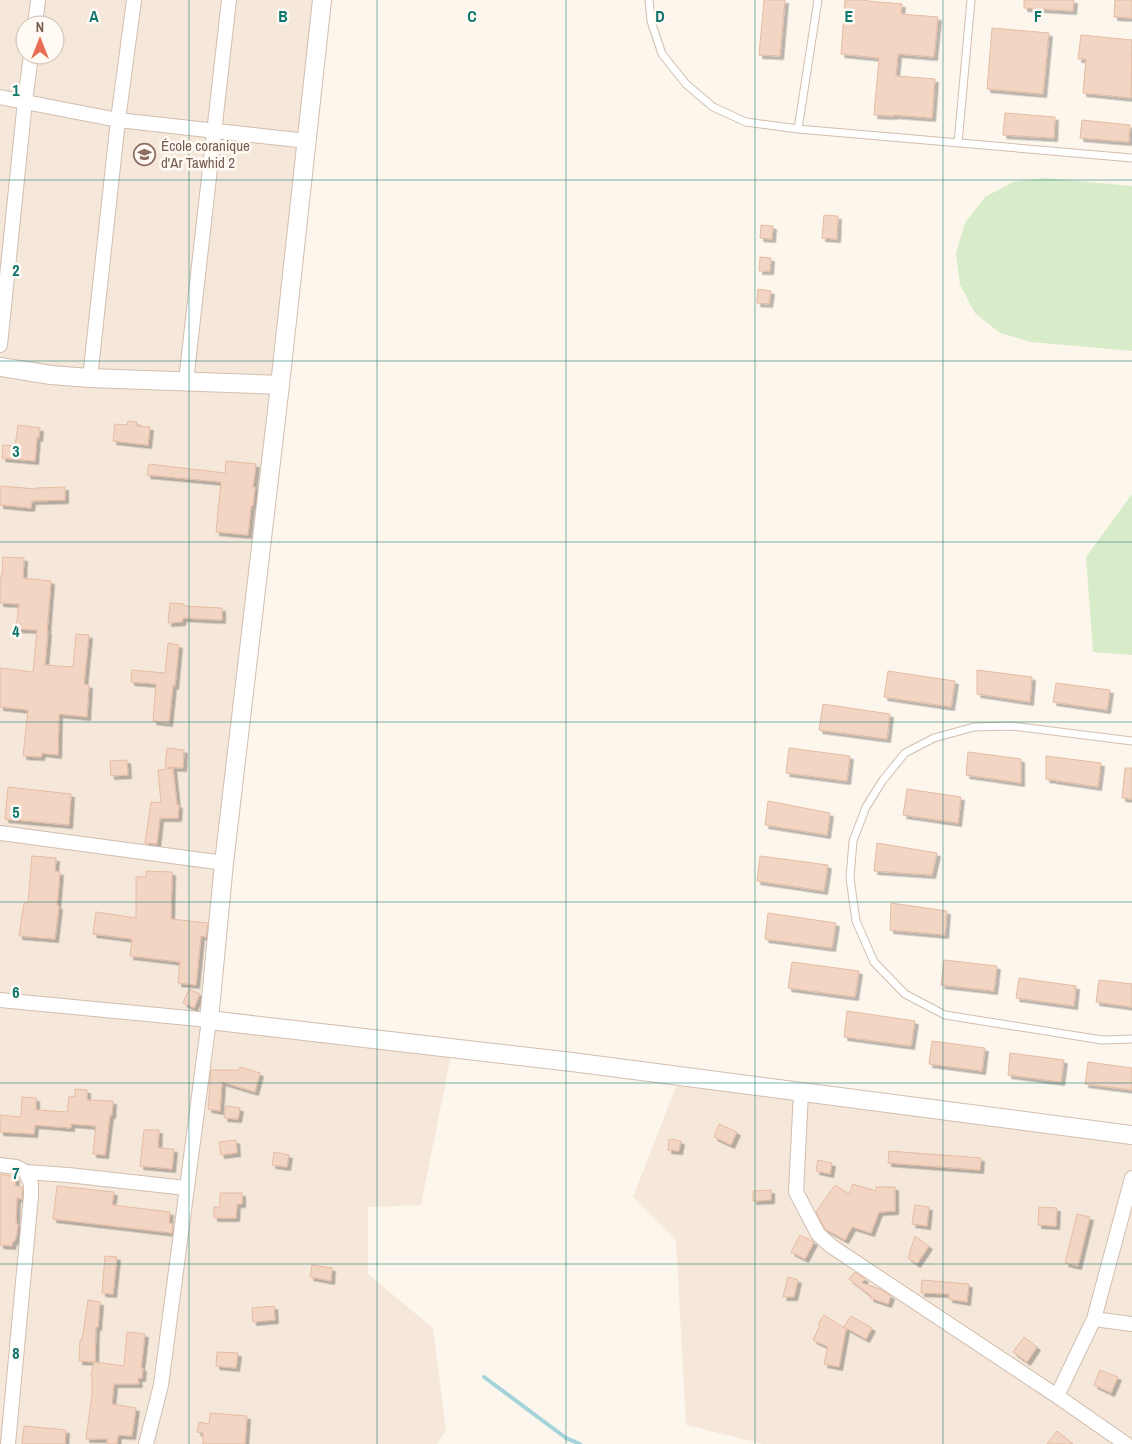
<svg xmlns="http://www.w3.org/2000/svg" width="1132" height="1444" viewBox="0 0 1132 1444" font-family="'Archivo Narrow',sans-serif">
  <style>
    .residential { fill: #f5e8da; fill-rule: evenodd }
    .green { fill: #d8ecc9 }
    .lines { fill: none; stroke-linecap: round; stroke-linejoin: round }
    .stream { stroke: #a5d3da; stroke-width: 4 }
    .building { fill: #f3d5c3; stroke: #e6bba3; filter: url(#shadow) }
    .service-casing { stroke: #d1beb0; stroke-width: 9 }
    .minor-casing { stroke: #d1beb0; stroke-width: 16 }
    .tertiary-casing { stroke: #d1beb0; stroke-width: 20 }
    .service { stroke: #fff; stroke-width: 7 }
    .minor { stroke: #fff; stroke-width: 14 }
    .tertiary { stroke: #fff; stroke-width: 18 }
    .grid { fill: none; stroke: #0f766e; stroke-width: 1; stroke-opacity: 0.55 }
    .labels { text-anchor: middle; stroke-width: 5; stroke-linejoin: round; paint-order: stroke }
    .education-label { font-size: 15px; fill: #785e54; stroke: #fffaf3; text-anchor: start }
    .grid-label { font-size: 16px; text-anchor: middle; font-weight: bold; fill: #0f766e; stroke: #fffaf3; stroke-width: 5; stroke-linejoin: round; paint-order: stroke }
  </style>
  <defs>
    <filter id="shadow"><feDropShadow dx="3.5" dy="3.5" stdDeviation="0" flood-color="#0004"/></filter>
  </defs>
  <rect width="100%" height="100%" fill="#fdf6ec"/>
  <path class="residential" d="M0,0H322L209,1020L451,1056L421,1205L368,1207V1274L433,1328L446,1430L437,1444H0ZM25,25H55V55H25Z
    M680,1076L1132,1134V1444H763L686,1425L676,1240L633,1197Z"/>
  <path class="green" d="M1045,178L1132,186V351L1031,342L1000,333L975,313L960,285L956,253L965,223L985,197L1013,182Z
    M1132,494V655L1093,652L1086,557Z"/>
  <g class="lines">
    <path class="stream" d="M484,1377L566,1438L580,1444"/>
  </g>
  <path class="building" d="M764,0H785L780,56L759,55Z
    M845,0H868V1L902,4L901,14L938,17L934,57L898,54L896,76L935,79L932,118L894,115V116L874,115L879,58L841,54Z
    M1024,0H1074L1073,11L1024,8Z
    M1115,0H1132V18L1114,17Z
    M992,28L1049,33L1043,94L987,89Z
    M1081,35L1132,40L1131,98L1083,93L1086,59H1078Z
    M1005,113L1055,117L1054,138L1003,135Z
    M1082,120L1130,125L1129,142L1080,138Z
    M824,215L838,216L837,239L822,238Z
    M761,225L773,226L772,239L760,238Z
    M760,257L771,258L770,271H759Z
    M758,289L771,291L769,304L757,303Z
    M128,421L137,422V426L150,427L148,445L113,441L115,424L127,425Z
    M18,425L40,428L39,438L37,437L35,461L2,458L3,445L15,446Z
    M226,461L256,464L253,487H255L253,506H251L248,535L216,532L221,482L147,475L149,464L225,473Z
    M0,486L36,489V488L65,487V500L32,501L31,508L0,505Z
    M3,557L24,558L23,578L51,581L47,631H48L45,665L73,667L76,634L89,635L84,684L89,685L87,717L59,714L58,755L42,753L41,757L23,756L28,710L0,707V668L33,672L37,630L16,629L19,604L0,603V576H2Z
    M170,603L184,604V606L222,608V620L183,618L182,622L168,623Z
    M168,643L179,645L175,686L173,685L169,723L153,721L156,684L131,682L132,670L165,673Z
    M977,670L1032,677L1030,702L977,694Z
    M888,671L955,681L951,707L884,697Z
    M1056,683L1110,690L1107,710L1053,702Z
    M823,704L890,714L887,739L819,730Z
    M167,748L184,750L183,768L165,767Z
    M789,748L850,756L847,781L786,773Z
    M968,752L1021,759V783L966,775Z
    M1046,756L1101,763L1098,787L1046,779Z
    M127,760L128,775L111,776L110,761Z
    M173,768L177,805H179L178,818H160L157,844L145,843L151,802L161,803L158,770Z
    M1125,768H1132V799L1122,798Z
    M8,787L71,794L69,825L5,819Z
    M907,789L961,797L958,823L903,815Z
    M768,801L830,813L827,835L765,825Z
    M877,843L937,853L932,875L874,871Z
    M32,856L56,858L55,871L60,872L57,906H59L55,939L19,936L24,903H28Z
    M760,856L828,865L824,891L757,881Z
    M146,871L172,872L171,919L208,923L206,937L201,936L196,985L178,983L180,962L130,956L132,939L93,934L96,912L136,918V877H146Z
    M891,903L947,911L945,935L890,930Z
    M768,913L836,923L832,948L765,939Z
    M944,960L997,966L994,991L941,985Z
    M792,962L859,971L855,997L788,988Z
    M1019,978L1076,986L1074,1006L1016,998Z
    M1099,980L1132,984V1007L1096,1002Z
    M189,989L200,994L194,1008L183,1003Z
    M847,1011L915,1021L911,1046L844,1037Z
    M932,1041L985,1048L982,1071L929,1064Z
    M1010,1053L1064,1060L1061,1082L1008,1075Z
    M1088,1062L1132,1068V1090L1085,1084Z
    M240,1067L260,1073L255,1092L222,1082L220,1111L208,1109L211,1070H240Z
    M75,1089L87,1090V1100L113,1101L112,1115H110L105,1155L93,1154L96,1126L71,1124V1128L35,1125L34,1134L0,1132V1115L21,1117L22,1097L36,1098V1110L67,1112L69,1096L75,1097Z
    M226,1106L240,1108L238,1119L224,1118Z
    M719,1124L737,1132L731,1145L714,1137Z
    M144,1130H159L158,1148L174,1149L172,1169L140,1166Z
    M669,1139L681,1141L679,1151L668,1150Z
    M236,1140L237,1153L221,1155L219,1142Z
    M889,1151L981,1158L980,1170L888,1163Z
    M274,1152L289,1155L287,1167L272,1165Z
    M818,1160L832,1163L830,1174L816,1171Z
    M0,1174L16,1177L15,1186L22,1187V1199L17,1198L16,1223L18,1224L17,1233L15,1241H13L12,1246L0,1245Z
    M853,1184L876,1191V1187H895V1211L879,1212L871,1233L852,1227L845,1240L825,1229L816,1212L835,1185L849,1194Z
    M57,1186L114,1192L112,1205L170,1212L169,1223L173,1224L172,1233L53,1219Z
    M771,1190V1200L753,1201V1191Z
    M220,1193H242V1204H237L236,1218H214V1207H220Z
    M915,1205L929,1207L927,1226L912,1224Z
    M1039,1207L1057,1208L1056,1226L1038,1225Z
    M1077,1214L1090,1217L1078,1266L1065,1263Z
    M800,1235L814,1242L805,1259L791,1252Z
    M915,1236L929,1246L917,1264L908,1258Z
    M105,1256L117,1257L113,1294L102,1293Z
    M312,1265L332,1268L331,1281L310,1277Z
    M855,1272L865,1279L862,1283L880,1289L891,1296L888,1304L870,1298L871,1296L849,1279Z
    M788,1277L798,1280L794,1297H783Z
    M922,1280L969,1284L967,1302L949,1299V1294L921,1293Z
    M88,1300L100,1302L98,1327H96L95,1362L79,1361L80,1340H82Z
    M274,1306L275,1320L253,1322L252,1308Z
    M824,1315L846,1329L839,1367L824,1364L828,1347L813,1340L820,1325L818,1324Z
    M851,1316L872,1328L866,1339L844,1327Z
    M127,1332L145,1334L141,1368H143L142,1378H138L139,1384H114L112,1404L136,1408L132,1436L118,1435L117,1444H107V1439H86L92,1394V1377L91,1376L94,1362L124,1366Z
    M1024,1337L1037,1347L1027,1362L1013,1352Z
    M217,1352L238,1353L236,1368L216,1366Z
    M1100,1370L1118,1377L1111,1393L1094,1385Z
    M210,1413L247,1416L245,1444H203V1433L197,1432L199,1422L209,1424Z
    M24,1426L66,1430L65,1444H22Z
    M1057,1431L1073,1444H1047Z"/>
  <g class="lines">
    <defs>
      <path id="service" d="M649,0L651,21L662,54L686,84L713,107L746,122L798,129L1132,158
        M798,129L818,0
        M958,143L971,0
        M1132,741L1012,726L974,727L934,738L905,753L883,780L866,807L853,841L850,878L856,921L874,962L905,994L945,1015L1102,1040L1132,1039"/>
      <path id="minor" d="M35,25L38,0
        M0,97L118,120L307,141
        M0,345L25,101L31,55
        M90,378L118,120L134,0
        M186,381L229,0
        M0,833L224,863
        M0,1000L209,1020L161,1385L146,1444
        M801,1092L796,1192L818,1234L831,1246L1057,1396L1126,1444
        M0,1165L16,1167L26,1172L68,1175L186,1188
        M1094,1319L1132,1324
        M1057,1396L1094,1319L1132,1178
        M8,1444L31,1196V1184L26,1172"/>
      <path id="tertiary" d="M322,0L280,385L224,863L209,1020L572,1062L1132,1135
        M0,367L51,375L90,378L280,385"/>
    </defs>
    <use href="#service" class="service-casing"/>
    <use href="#minor" class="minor-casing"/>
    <use href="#tertiary" class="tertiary-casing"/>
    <use href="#service" class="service"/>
    <use href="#minor" class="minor"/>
    <use href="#tertiary" class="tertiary"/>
  </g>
  <path class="grid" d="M189,0V1444M377,0V1444M566,0V1444M755,0V1444M943,0V1444M0,180H1132M0,361H1132M0,542H1132M0,722H1132M0,902H1132M0,1083H1132M0,1264H1132"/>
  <defs>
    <symbol id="school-ring" viewBox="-11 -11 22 22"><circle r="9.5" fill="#fffaf3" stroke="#8d6e63" stroke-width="1.5"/><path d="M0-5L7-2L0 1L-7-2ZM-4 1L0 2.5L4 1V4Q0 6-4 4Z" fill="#8d6e63"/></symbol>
  </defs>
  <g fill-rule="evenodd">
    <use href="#school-ring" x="132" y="142" width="25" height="25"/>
  </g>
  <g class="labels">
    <g class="education-label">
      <text x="161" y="151">École coranique<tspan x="161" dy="17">d'Ar Tawhid 2</tspan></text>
    </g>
  </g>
  <g class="grid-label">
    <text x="94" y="22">A</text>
    <text x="283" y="22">B</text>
    <text x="472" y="22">C</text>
    <text x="660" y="22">D</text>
    <text x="849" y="22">E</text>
    <text x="1038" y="22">F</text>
    <text x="16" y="96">1</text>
    <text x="16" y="276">2</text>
    <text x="16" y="457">3</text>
    <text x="16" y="637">4</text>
    <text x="16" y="818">5</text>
    <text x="16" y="998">6</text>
    <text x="16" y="1179">7</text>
    <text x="16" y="1359">8</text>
  </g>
  <g transform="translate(40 40)"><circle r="24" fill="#fffaf3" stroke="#cabbb1"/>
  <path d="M0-4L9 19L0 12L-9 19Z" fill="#e76f51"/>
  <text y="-8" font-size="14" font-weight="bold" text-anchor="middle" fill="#7a5c4d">N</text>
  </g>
</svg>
